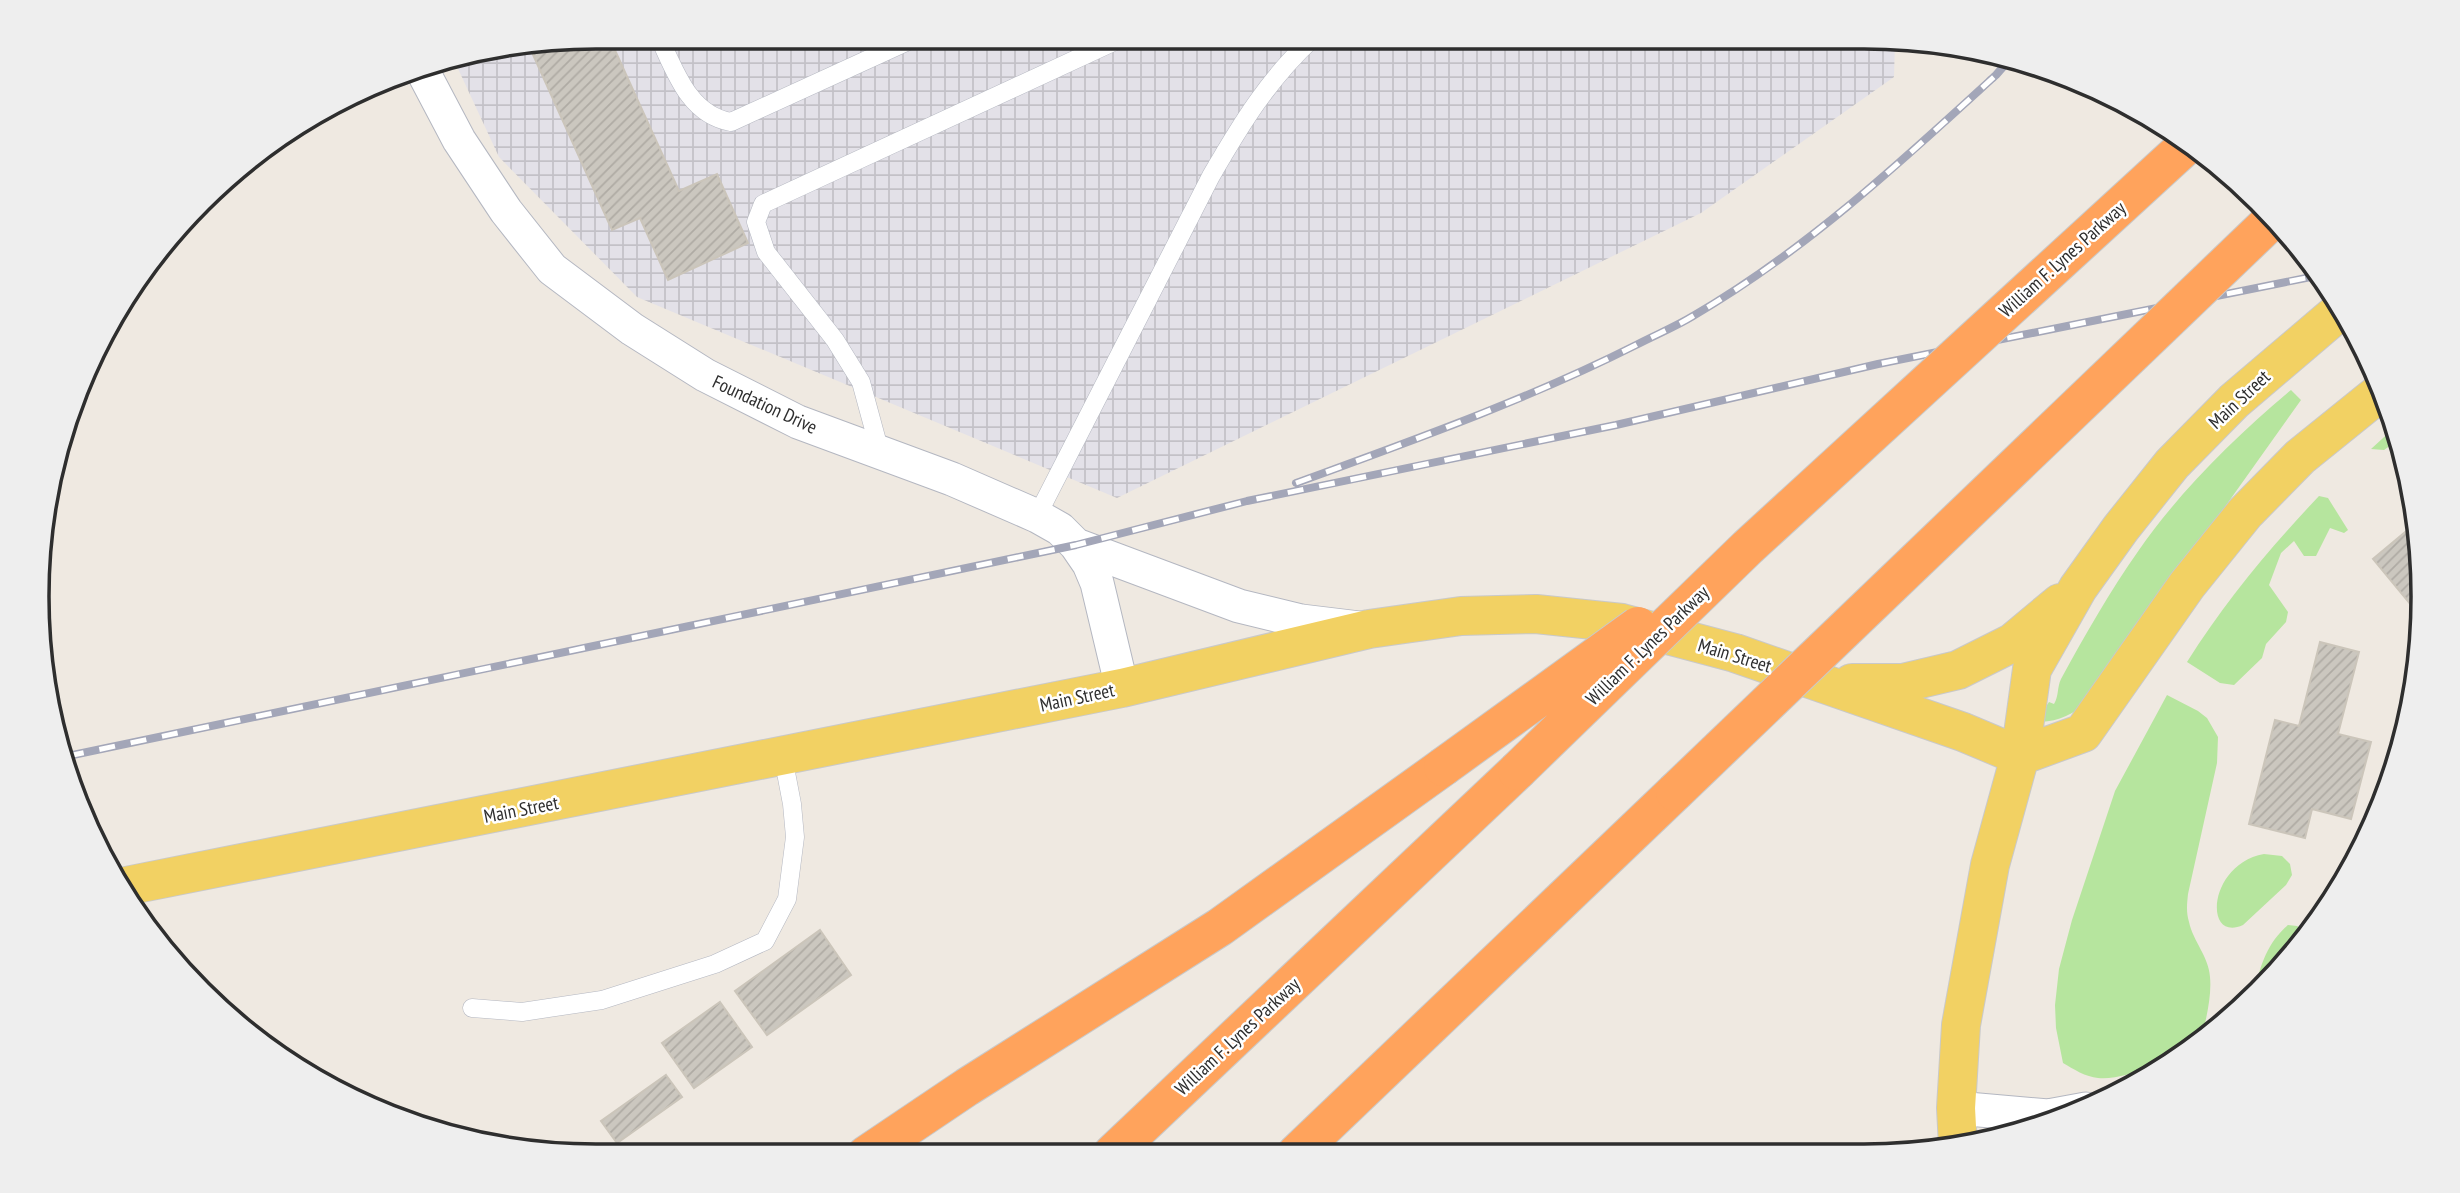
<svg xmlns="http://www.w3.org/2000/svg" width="2460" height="1193" viewBox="0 0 2460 1193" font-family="'PT Sans Narrow',sans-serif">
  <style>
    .industrial { fill: url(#industrial-grid) }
    .grass { fill: #b6e59e }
    .building { fill: url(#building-hatch); stroke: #cbc5ba; stroke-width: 2 }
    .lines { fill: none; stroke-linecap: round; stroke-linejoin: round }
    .lane-casing { stroke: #b4b7c1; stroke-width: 19 }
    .street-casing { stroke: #b4b7c1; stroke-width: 35 }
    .primary-casing { stroke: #c9c9c9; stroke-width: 40 }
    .highway-casing { stroke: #c9c9c9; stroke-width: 40 }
    .lane { stroke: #fff; stroke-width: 18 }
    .street { stroke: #fff; stroke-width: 33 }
    .primary { stroke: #f2d163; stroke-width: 38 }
    .highway { stroke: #ffa35c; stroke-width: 38 }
    .rail-casing { stroke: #a3a6b8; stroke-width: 8 }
    .rail { stroke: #fff; stroke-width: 5; stroke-dasharray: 16; stroke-linecap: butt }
    .highway-bridge-casing { stroke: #c9c9c9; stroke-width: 40; stroke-linecap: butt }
    .highway-bridge { stroke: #ffa35c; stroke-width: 38 }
    .labels { text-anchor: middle; stroke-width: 5; stroke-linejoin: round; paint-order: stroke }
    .street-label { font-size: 19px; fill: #2e2e2e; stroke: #fff }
    .rim { fill: none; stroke: #2e2e2e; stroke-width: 3.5 }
  </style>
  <defs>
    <pattern id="industrial-grid" width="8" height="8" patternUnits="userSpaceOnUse" patternTransform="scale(1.75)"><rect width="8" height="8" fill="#e3e1e8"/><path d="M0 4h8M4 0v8" fill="none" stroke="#c3c1c7"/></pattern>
    <pattern id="building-hatch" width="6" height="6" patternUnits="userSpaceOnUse" patternTransform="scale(1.75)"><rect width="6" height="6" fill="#cbc7bf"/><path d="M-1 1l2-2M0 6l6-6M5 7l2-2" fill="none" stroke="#afaba4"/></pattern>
  </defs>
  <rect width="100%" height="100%" fill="#efe9e1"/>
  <path class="industrial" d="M597,37H1864L1895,40L1894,77L1701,213L1117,498L637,297L499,157L454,60Z"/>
  <path class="grass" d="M2291,390L2301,400L2222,511L2178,565L2087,703C2073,714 2059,721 2041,722V714L2049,702L2054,704C2059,696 2057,687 2061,679C2085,635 2110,591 2139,550C2180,491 2236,436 2291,390Z
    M2394,428L2398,440L2384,450L2371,449Z
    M2319,496L2328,498L2348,530L2344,533L2330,528L2316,556H2304L2294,541L2281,553L2269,585L2288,612L2286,622L2266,644L2262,658L2234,685L2220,683L2187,662C2226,600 2269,549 2319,496Z
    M2167,695L2198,711L2207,718L2218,737L2217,763L2188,894C2187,904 2186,912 2189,922C2193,941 2209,957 2210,977C2212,998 2205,1022 2201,1042C2176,1057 2127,1081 2098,1078C2086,1077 2073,1069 2063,1063L2056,1028L2055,1005L2059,969L2072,920L2115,791Z
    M2264,854L2282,856L2290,864L2292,875L2286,885L2243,925C2203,943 2208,864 2264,854Z
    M2288,925L2297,926L2310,934L2255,990C2260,965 2268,942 2288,925Z"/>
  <path class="building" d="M596,37H609L679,191L717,174L748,243L668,280L640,218L612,230L530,48Z
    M2416,523L2423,597L2421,617L2373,559Z
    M2320,642L2359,652L2338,734L2371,742L2351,819L2312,809L2305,838L2249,824L2275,720L2299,726Z
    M820,930L851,975L767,1035L735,991Z
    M720,1002L752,1047L694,1088L662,1043Z
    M666,1075L682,1097L617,1143L601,1121Z"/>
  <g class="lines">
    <defs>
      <path id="lane" d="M659,37C675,71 689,115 731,122L917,37
        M880,452L861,382L835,340L766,252L756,222L763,204L1124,37
        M1037,516L1211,176C1241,124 1269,78 1314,37
        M472,1008L522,1012L602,1000L715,964L765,941L787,899L795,837L792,804L783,757"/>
      <path id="street" d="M420,66L459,140L506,211L552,269L632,329L705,375L798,422L952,479L1037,516L1060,529L1076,545L1089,564L1097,583L1122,688
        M1076,545L1239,606L1301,621L1359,628
        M1956,1108L2048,1116L2086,1109"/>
      <path id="primary" d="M1852,683H1903L1958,670L2012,643L2060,603
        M121,887L1122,688L1369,629L1461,616L1536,614L1622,623L1735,653L1963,732L2020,756L2083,733L2187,585L2245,513L2300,457L2383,390
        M1958,1146L1956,1108L1961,1025L1990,865L2020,756L2032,669L2078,588L2121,528L2172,464L2234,401L2342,309"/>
      <path id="highway" d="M1112,1154L1517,771
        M1296,1154L1675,792
        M866,1155L967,1087L1220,927L1443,767"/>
    </defs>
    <use href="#lane" class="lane-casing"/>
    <use href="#street" class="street-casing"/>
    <use href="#primary" class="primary-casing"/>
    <use href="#highway" class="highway-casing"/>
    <use href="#lane" class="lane"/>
    <use href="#street" class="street"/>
    <use href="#primary" class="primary"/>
    <use href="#highway" class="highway"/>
    <defs>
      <path id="rail" d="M1296,483C1411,441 1527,400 1636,345C1655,335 1675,327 1693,316C1805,251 1901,162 1996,75L2010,59
        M68,756L1076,545L1247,501L1616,425L1878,364L2321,275"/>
    </defs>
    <use href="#rail" class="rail-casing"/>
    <use href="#rail" class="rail"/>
    <defs>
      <path id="highway-bridge" d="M1443,767L1638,626
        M1517,771L1748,547L2189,143
        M1675,792L2274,218"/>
    </defs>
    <use href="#highway-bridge" class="highway-bridge-casing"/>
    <use href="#highway-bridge" class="highway-bridge"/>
  </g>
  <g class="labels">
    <g class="street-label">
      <text transform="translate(2062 259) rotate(-42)" y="7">William F. Lynes Parkway</text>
      <text transform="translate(2239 399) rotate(-43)" y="7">Main Street</text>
      <text transform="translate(765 404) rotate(25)" y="7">Foundation Drive</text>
      <text transform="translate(1647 645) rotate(-44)" y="7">William F. Lynes Parkway</text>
      <text transform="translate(1735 655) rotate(17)" y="7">Main Street</text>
      <text transform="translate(1077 697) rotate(-12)" y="7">Main Street</text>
      <text transform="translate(521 809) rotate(-11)" y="7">Main Street</text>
      <text transform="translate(1237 1036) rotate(-43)" y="7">William F. Lynes Parkway</text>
    </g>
  </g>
  <path d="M0 0H2460V1193H0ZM596 49H1864A547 547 0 0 1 2411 596V597A547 547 0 0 1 1864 1144H596A547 547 0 0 1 49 597V596A547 547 0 0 1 596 49Z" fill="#eee" fill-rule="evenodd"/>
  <path class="rim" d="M596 49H1864A547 547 0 0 1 2411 596V597A547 547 0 0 1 1864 1144H596A547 547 0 0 1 49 597V596A547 547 0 0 1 596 49Z"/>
</svg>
